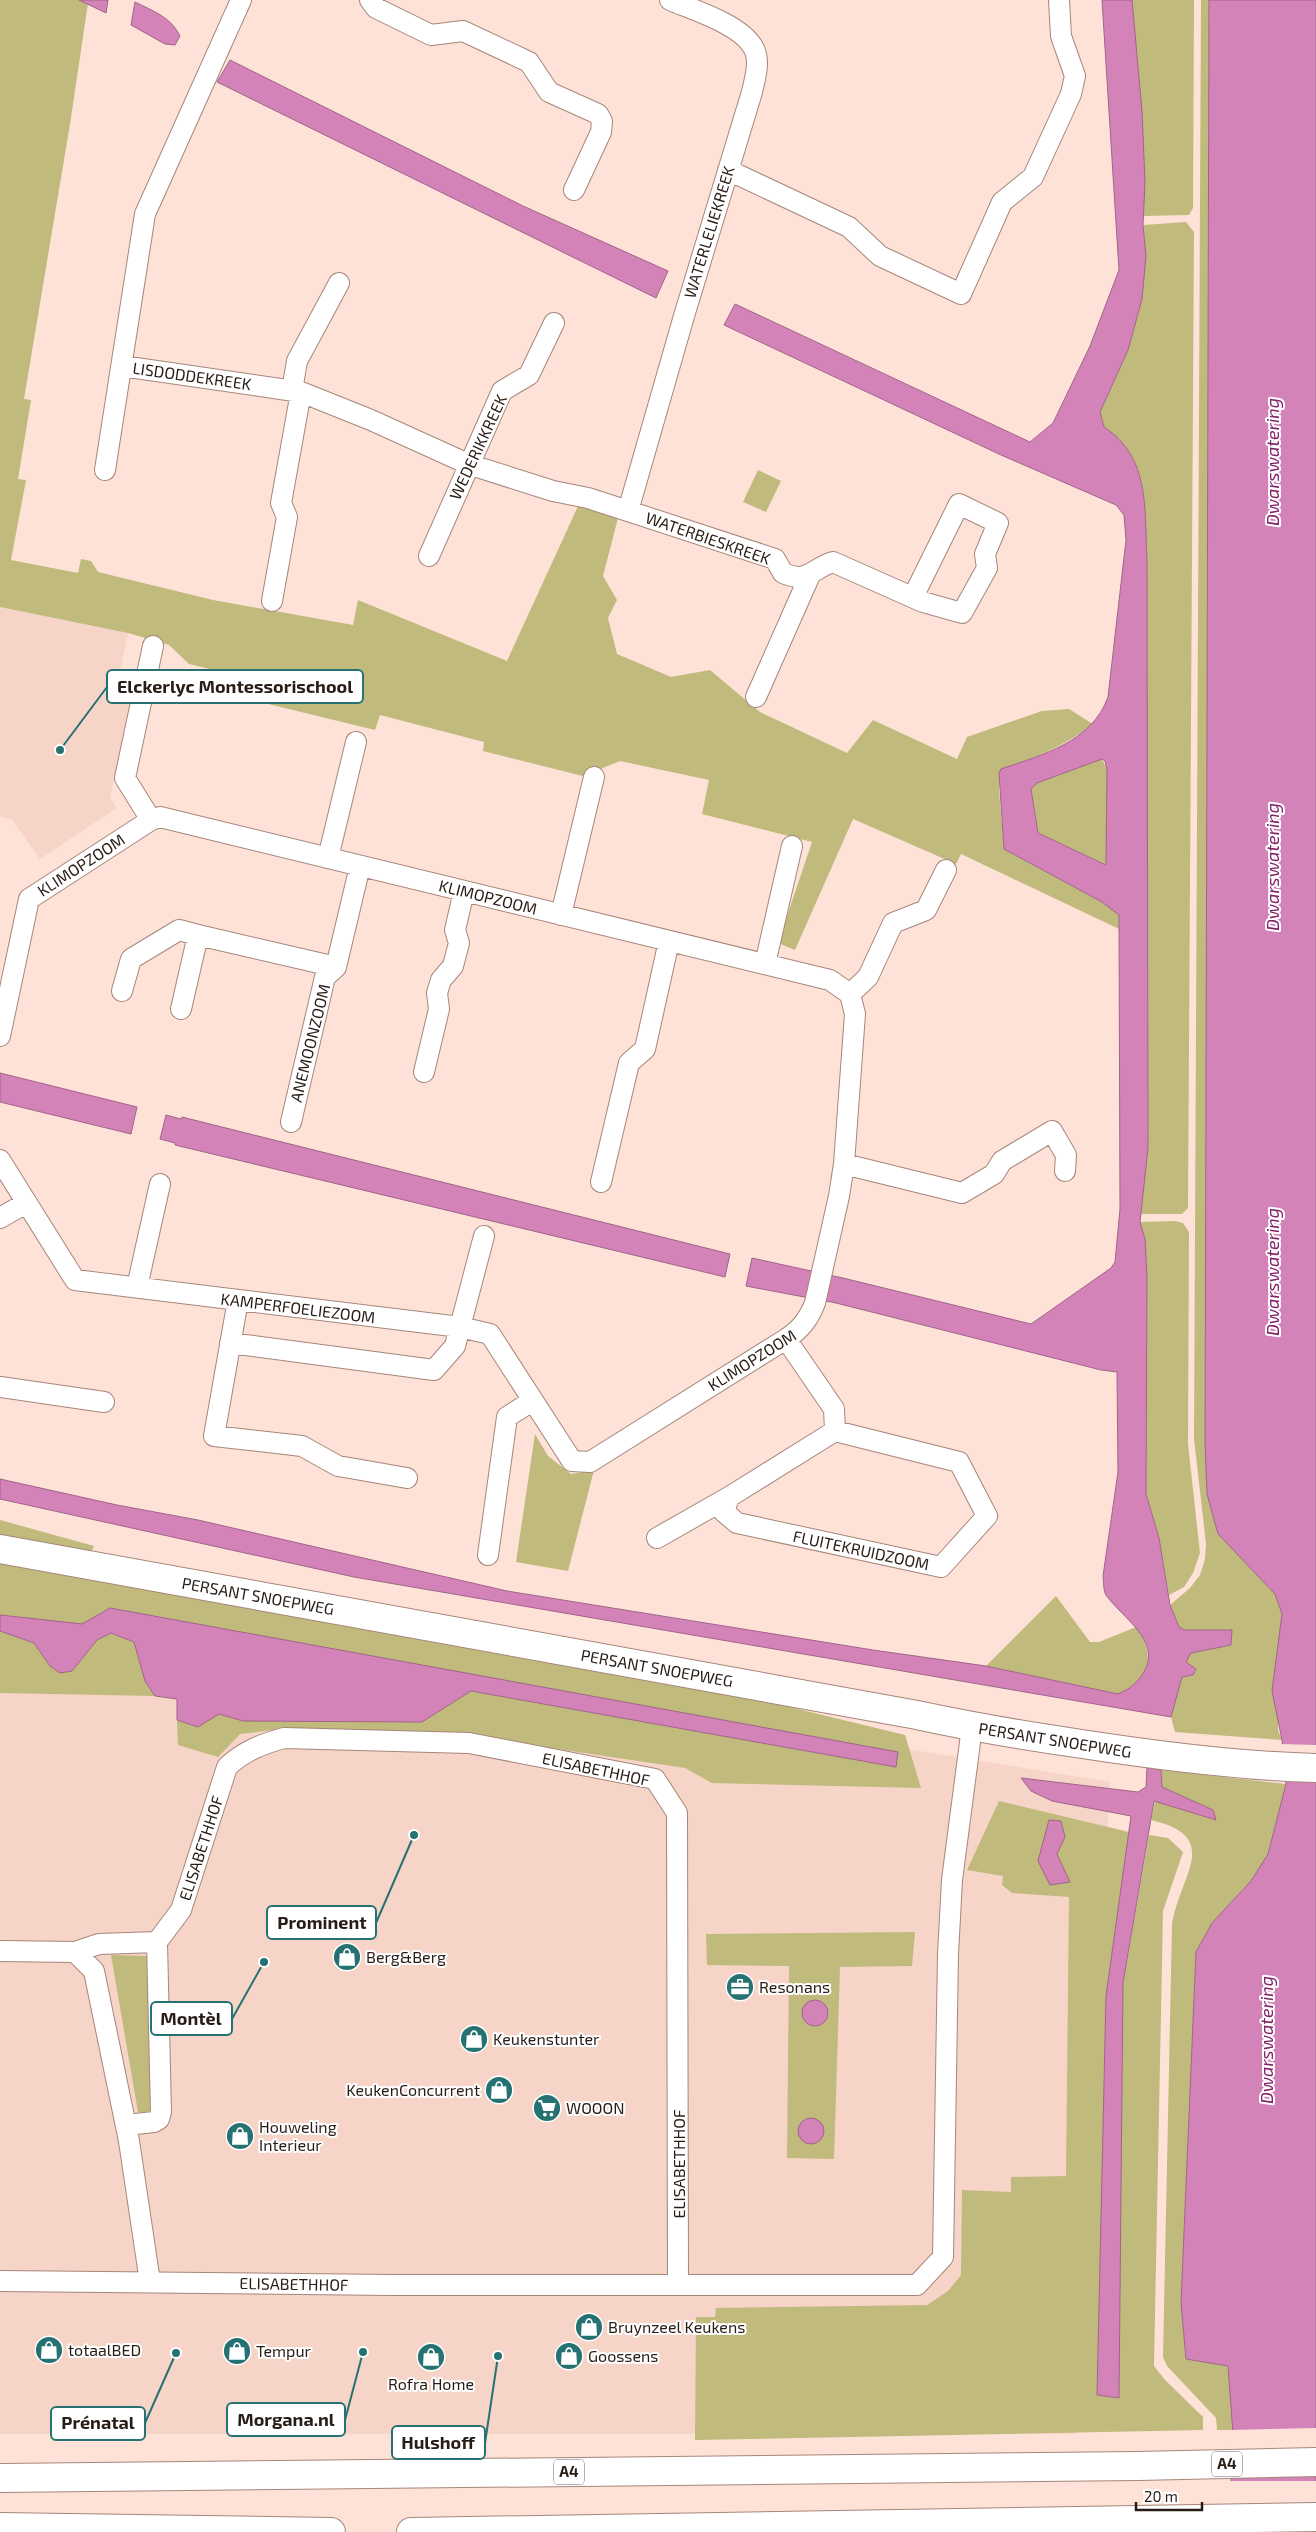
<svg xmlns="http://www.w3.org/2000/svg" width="1316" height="2532" viewBox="0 0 1316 2532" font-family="'Exo 2',sans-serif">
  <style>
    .built { fill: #f6d4c7 }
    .green { fill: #c0ba7d }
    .water { fill: #d483b9; stroke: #a06488; fill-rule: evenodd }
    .pier { fill: #fee2d7 }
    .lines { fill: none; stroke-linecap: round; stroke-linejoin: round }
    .minor-casing { stroke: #a6867a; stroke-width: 22 }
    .secondary-casing { stroke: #a6867a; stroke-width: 30 }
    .motorway-casing { stroke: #a6867a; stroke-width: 30 }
    .minor { stroke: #fff; stroke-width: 20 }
    .secondary { stroke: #fff; stroke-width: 28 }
    .motorway { stroke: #fff; stroke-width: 28 }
    .labels { text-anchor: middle; stroke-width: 4; stroke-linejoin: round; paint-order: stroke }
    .shield { fill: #fff; stroke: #68605d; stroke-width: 1 }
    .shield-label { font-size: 15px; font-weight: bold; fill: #281c17 }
    .street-label { font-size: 16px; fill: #281c17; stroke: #fff }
    .poi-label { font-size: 16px; fill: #281c17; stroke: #fff; text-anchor: start }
    .water-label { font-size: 18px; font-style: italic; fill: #822269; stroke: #fff }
    .leader { fill: none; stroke: #267171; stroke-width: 2 }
    .callout-dot { fill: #267171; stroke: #fff; stroke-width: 2 }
    .callout { fill: #fff; stroke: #267171; stroke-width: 2 }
    .callout-label { font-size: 18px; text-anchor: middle; font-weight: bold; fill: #281c17 }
  </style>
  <rect width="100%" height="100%" fill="#fee2d7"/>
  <path class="built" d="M0,607L128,633L115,696L131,703L110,797L117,808L40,859L12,820L0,816Z
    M0,1601L1110,1782L1076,2434H0Z"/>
  <path class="green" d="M0,0H79L88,3L70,124L24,399L31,400L18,479L26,480L11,560L78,573L81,559L91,561L98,572L213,600L353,625L358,600L507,661L579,504L618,518L603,576L617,600L608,618L617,654L671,677L710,670L760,712L847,753L873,720L957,759L967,737L1042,711L1069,709L1093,724C1065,746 1035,758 1001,769L999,790L1004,849L1102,902L1119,915V929L961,854L956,864L853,819L795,950L778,943L812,842L702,814L709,780L620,761L583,776L483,751L484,742L380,715L375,730L260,702L264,682L189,664L169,645L128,633L0,607Z
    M1132,0H1194L1193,208L1189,215L1143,216C1146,144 1138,72 1132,0Z
    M1201,0H1209L1205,1444L1207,1494L1218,1534L1275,1594L1282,1614L1278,1730L1282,1740L1175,1732L1171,1717L1182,1677L1193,1675L1196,1670L1186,1662L1191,1653L1231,1645V1630H1185L1179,1627L1170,1605L1190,1588L1200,1575L1205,1559L1206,1544L1194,1439Z
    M1186,222L1194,232L1188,1208L1182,1214H1140L1148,1148L1147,560C1144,510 1151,458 1104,427L1100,412L1128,350L1146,256L1143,225Z
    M758,470L781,481L766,512L743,502Z
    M1102,759L1107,770V865L1038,833L1031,789L1037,783Z
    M1175,1221L1183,1223L1189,1232L1188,1444L1200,1553L1193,1573L1184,1587L1169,1595L1159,1538L1146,1494L1147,1275L1145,1239L1140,1222Z
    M535,1434L548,1456L571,1474L594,1470L568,1571L516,1562Z
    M0,1520L94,1546L91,1552L0,1538Z
    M0,1561L773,1703L905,1735L921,1788L712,1783L685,1768L452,1733L283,1729L240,1734L218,1757L178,1745L177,1720L198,1727L219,1714L243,1721L422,1722L470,1691L895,1767L110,1608L82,1624L0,1615Z
    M1056,1596L1090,1642H1099L1136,1627C1156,1653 1151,1682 1118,1694L986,1666Z
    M0,1631L34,1643L50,1666L72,1671L97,1639L112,1633L134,1642L145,1680L155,1696L0,1693Z
    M1161,1770L1286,1784L1268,1854L1251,1881L1212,1923L1196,1952L1181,2303L1186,2359L1228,2366L1233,2430H1217L1216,2418L1167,2366L1163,2357L1172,1925C1179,1876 1224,1837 1151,1820L1155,1801L1215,1820L1213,1810L1162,1787Z
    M999,1801L1129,1832L1106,1996L1098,2395L1118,2398L1123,1984L1149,1835L1168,1838L1183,1852L1163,1911L1154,2366L1165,2380L1203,2417V2430L695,2440L696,2317H715L716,2308L927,2305L948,2291L961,2275L962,2190L1011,2192V2177L1066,2176L1069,1897L1012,1893L1002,1885L1003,1876L967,1870Z
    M915,1932L912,1966L840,1967L834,2159L787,2158L789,1966L707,1965L706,1934Z
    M111,1955L147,1956L152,2113L138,2112Z"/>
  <path class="water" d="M79,0H108L106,13Z
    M1102,0H1132L1142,111L1145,182L1143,225L1146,256L1142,299L1128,350L1100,412L1104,427C1151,458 1144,509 1147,560L1148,1148L1140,1222L1145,1239L1147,1275L1146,1494L1159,1538L1170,1605L1179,1627L1185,1630H1232L1231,1645L1191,1653L1186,1662L1196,1669L1193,1675L1182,1677L1171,1717L354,1577L0,1499V1479L117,1505L198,1520L507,1591L873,1650L986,1666L1118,1694C1130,1689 1137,1683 1144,1672C1162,1640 1122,1618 1106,1595C1103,1590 1104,1582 1103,1576L1118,1472L1117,1372L1101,1370L836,1303L746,1286L752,1258L843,1278L1031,1324L1111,1268L1115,1262L1120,1209L1119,915L1102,902L1004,849L999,773L1001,769C1042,755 1092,742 1108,697L1126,540L1124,515L1116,505L1001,455L724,325L735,304L1030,442L1053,423L1090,346L1119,270ZM1102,759L1105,761L1107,770L1106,865L1038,833L1031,789L1037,783Z
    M1209,0H1316V2532H1229L1233,2434L1228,2366L1186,2359L1181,2303L1196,1952L1212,1923L1251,1881L1268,1854L1286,1784L1282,1740L1272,1691L1282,1614L1275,1594L1218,1534L1207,1494L1205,1444Z
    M135,2C153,11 171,17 180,36L175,45L165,44L131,25Z
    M230,60L523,206L668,271L656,298L217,82Z
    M0,1073L137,1107L131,1134L0,1102Z
    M166,1115L181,1119L182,1117L730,1254L725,1277L175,1145V1143L160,1139Z
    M110,1608L898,1752L896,1767L471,1691L422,1722L243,1721L219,1714L198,1727L177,1720V1699L155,1696L145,1681L134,1642L111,1633L97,1640L72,1671L60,1673L50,1666L34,1643L0,1631V1615L82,1624Z
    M1147,1767L1161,1770L1162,1787L1213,1810L1216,1820L1154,1801L1123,1983L1119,2398L1097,2395L1106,1996L1131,1816L1052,1801L1031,1791L1021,1778L1138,1792L1146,1787Z
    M1049,1820L1061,1821L1065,1837L1057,1854L1070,1882L1050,1885L1038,1861Z
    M802 2013a13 13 0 1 1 26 0a13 13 0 1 1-26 0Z
    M798 2131a13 13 0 1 1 26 0a13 13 0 1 1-26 0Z"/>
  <path class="pier" d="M1280,1744L1316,1745V1782H1284Z
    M1316,2428V2473L1229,2475L1230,2430Z
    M1229,2481H1316V2532H1227Z"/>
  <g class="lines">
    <defs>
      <path id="minor" d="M370,0L376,8L431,35L463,31L529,62L549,92L598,114L602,121L601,132L574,190
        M728,170L849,227L880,256L961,294L1002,202L1033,177L1071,94L1075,76L1061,36L1059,0
        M122,366L301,392L371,420L468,464L553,491L588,498L628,511L775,559L783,573C808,584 811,569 833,562L923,602L962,613L987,568L985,554L998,523L959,504L913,597
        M292,390L297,361L339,283
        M105,470L145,214L241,0
        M628,511L684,316L752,92C755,78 761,60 753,47C740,24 693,10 670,0
        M429,556L502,391L529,375L554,323
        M272,601L287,517L281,503L301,392
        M756,697L810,575
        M151,820L125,778L153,646
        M328,858L356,742
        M561,915L594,777
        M765,964L792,846
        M122,991L131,959L179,930L198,935
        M850,994L868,977L893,923L926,910L946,870
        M181,1009L198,935L336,967L360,866
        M0,1036L29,899L151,820L160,817L830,980L850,994L855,1014L844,1164L839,1196L815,1303C808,1320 801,1329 786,1339L590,1462L572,1461L490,1334L460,1327L75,1280L0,1160
        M424,1072L439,1009L437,993L441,980L453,966L459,943L455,930L464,891
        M291,1122L325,977L336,967
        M844,1164L962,1193L994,1174L1002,1161L1052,1131L1066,1155L1065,1171
        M601,1182L629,1063L645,1049L669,941
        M0,1218L26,1203
        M137,1287L160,1184
        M238,1300L214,1436L302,1446L338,1466L407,1478
        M786,1339L834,1409L835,1431
        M230,1343L434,1370L455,1346L484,1236
        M0,1387L104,1402
        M835,1431L959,1462L987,1516L941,1567L737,1523L724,1512L729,1497Z
        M657,1538L729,1497
        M488,1555L507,1417L532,1401
        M0,1951L75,1952L99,1944L157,1942L181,1910L227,1767C244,1751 262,1744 284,1738L469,1743L655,1779L677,1813L678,2284
        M75,1952L94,1971L129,2141L150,2282
        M126,2125L154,2122L159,2119L161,2112L157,1942
        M0,2281L392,2285H917L943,2257L948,1954L952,1880L972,1727"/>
      <path id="secondary" d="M0,1549L917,1715C972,1727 1027,1736 1082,1744C1160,1756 1237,1766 1316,1768"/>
      <path id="motorway" d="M0,2478L1138,2466L1316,2462
        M0,2527L331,2532
        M411,2532L1316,2517"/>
    </defs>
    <use href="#minor" class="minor-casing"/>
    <use href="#secondary" class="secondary-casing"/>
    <use href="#motorway" class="motorway-casing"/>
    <use href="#minor" class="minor"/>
    <use href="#secondary" class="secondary"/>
    <use href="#motorway" class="motorway"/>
  </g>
  <defs>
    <symbol id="shop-disc" viewBox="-11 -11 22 22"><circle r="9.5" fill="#267171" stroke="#fff"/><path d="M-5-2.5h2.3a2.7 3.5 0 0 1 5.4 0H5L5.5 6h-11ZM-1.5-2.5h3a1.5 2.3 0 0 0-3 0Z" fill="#fff"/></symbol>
    <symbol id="office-disc" viewBox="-11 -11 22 22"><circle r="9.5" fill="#267171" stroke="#fff"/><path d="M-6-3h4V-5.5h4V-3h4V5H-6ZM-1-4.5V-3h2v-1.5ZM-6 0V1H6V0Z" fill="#fff"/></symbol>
    <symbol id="supermarket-disc" viewBox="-11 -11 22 22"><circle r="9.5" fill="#267171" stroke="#fff"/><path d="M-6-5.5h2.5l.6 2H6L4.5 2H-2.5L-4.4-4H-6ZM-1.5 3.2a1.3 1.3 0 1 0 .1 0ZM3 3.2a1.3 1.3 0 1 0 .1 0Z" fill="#fff"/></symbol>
  </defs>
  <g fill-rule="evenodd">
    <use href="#shop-disc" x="331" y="1941" width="32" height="32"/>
    <use href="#office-disc" x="724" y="1971" width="32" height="32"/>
    <use href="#shop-disc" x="458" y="2023" width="32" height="32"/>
    <use href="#shop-disc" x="483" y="2074" width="32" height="32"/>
    <use href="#supermarket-disc" x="531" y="2092" width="32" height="32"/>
    <use href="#shop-disc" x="224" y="2120" width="32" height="32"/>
    <use href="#shop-disc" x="573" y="2311" width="32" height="32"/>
    <use href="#shop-disc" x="33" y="2334" width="32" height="32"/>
    <use href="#shop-disc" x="221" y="2335" width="32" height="32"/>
    <use href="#shop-disc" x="553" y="2340" width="32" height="32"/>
    <use href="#shop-disc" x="415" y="2341" width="32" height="32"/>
  </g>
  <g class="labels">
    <g class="shield">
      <rect x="1212" y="2451.5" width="30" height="25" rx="4"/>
      <rect x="554" y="2459.5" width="30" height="25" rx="4"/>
    </g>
    <g class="shield-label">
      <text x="1227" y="2469">A4</text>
      <text x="569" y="2477">A4</text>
    </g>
    <g class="street-label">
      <text transform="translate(709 232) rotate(-73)" y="6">WATERLELIEKREEK</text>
      <text transform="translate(192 376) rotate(8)" y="6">LISDODDEKREEK</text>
      <text transform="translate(478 447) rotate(-65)" y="6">WEDERIKKREEK</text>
      <text transform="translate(708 538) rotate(19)" y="6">WATERBIESKREEK</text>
      <text transform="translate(81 865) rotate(-33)" y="6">KLIMOPZOOM</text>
      <text transform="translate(488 897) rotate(14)" y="6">KLIMOPZOOM</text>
      <text transform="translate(310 1043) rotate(-76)" y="6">ANEMOONZOOM</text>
      <text transform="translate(298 1308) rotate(7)" y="6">KAMPERFOELIEZOOM</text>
      <text transform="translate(752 1360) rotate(-32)" y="6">KLIMOPZOOM</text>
      <text transform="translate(861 1550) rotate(12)" y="6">FLUITEKRUIDZOOM</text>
      <text transform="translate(258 1596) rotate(10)" y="6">PERSANT SNOEPWEG</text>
      <text transform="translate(657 1668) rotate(10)" y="6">PERSANT SNOEPWEG</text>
      <text transform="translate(1055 1740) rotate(9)" y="6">PERSANT SNOEPWEG</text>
      <text transform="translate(596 1769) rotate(12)" y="6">ELISABETHHOF</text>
      <text transform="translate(201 1848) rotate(-72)" y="6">ELISABETHHOF</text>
      <text transform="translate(679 2164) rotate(-90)" y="6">ELISABETHHOF</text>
      <text transform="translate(294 2284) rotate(1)" y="6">ELISABETHHOF</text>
    </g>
    <g class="poi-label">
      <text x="366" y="1963">Berg&amp;Berg</text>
      <text x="759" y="1993">Resonans</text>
      <text x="493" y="2045">Keukenstunter</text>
      <text x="480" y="2096" text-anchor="end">KeukenConcurrent</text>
      <text x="566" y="2114">WOOON</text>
      <text x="259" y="2133">Houweling<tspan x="259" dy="18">Interieur</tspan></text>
      <text x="608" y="2333">Bruynzeel Keukens</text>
      <text x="68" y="2356">totaalBED</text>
      <text x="256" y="2357">Tempur</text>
      <text x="588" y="2362">Goossens</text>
      <text x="431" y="2390" text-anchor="middle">Rofra Home</text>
    </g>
    <g class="water-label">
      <text transform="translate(1273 462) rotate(-90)" y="6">Dwarswatering</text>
      <text transform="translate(1273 867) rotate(-90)" y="6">Dwarswatering</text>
      <text transform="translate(1273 1272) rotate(-90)" y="6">Dwarswatering</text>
      <text transform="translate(1267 2040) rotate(-90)" y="6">Dwarswatering</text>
    </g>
  </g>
  <path class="leader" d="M60 750L107 687M414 1835L376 1923M264 1962L232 2019M363 2352L345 2420M176 2353L145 2423M498 2356L485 2443"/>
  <g class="callout-dot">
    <circle cx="60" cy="750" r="5"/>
    <circle cx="414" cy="1835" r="5"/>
    <circle cx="264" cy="1962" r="5"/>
    <circle cx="363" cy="2352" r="5"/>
    <circle cx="176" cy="2353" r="5"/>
    <circle cx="498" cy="2356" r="5"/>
  </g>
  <g class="callout">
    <rect x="107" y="670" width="256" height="33" rx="5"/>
    <rect x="267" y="1906" width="109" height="33" rx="5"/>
    <rect x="151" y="2002" width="81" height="33" rx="5"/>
    <rect x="227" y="2403" width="118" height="33" rx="5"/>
    <rect x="51" y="2407" width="94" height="33" rx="5"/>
    <rect x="392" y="2426" width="93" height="33" rx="5"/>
  </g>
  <g class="callout-label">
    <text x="235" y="693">Elckerlyc Montessorischool</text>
    <text x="322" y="1929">Prominent</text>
    <text x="191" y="2025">Montèl</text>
    <text x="286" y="2426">Morgana.nl</text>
    <text x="98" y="2429">Prénatal</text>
    <text x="438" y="2449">Hulshoff</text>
  </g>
  <path d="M1136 2502v8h66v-8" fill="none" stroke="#281c17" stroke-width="2.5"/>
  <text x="1144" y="2502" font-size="15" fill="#281c17" stroke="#ffffff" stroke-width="4" paint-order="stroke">20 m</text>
</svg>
